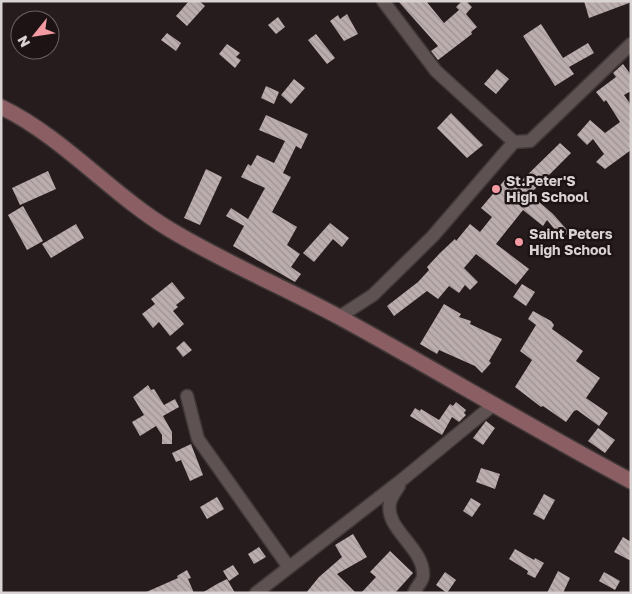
<svg xmlns="http://www.w3.org/2000/svg" width="632" height="594" viewBox="0 0 632 594" font-family="'Golos Text',sans-serif">
  <style>
    .building { fill: url(#building-back-hatch) }
    .lines { fill: none; stroke-linecap: round; stroke-linejoin: round }
    .street-casing { stroke: #403838; stroke-width: 15 }
    .secondary-casing { stroke: #403838; stroke-width: 18 }
    .street { stroke: #5e5252; stroke-width: 12 }
    .secondary { stroke: #8a5e62; stroke-width: 15 }
    .poi-dot { fill: #f49aa2; stroke: #1d1314; stroke-width: 2 }
    .labels { text-anchor: middle; stroke-width: 5; stroke-linejoin: round; paint-order: stroke }
    .poi-label { font-size: 14px; font-weight: bold; fill: #dad3d3; stroke: #1d1314; text-anchor: start }
  </style>
  <defs>
    <pattern id="building-back-hatch" width="6" height="6" patternUnits="userSpaceOnUse" patternTransform="scale(1.25)"><rect width="6" height="6" fill="#bcaeae"/><path d="M-1 5l2 2M0 0l6 6M5-1l2 2" fill="none" stroke="#9d9292"/></pattern>
  </defs>
  <rect width="100%" height="100%" fill="#271c1d"/>
  <path class="building" d="M189,1H199L205,6L187,26L176,16Z
    M398,1H426L444,23L459,10L456,7L462,1H466L472,7L466,14L477,27L471,32L472,34L438,60L431,51L438,46Z
    M584,1H629V3L589,18Z
    M347,14L358,34L344,41L330,21L338,15L340,19Z
    M278,17L285,27L276,34L268,25Z
    M541,24L563,58L588,43L594,53L569,67L574,74L555,86L523,36Z
    M167,33L181,43L176,51L161,40Z
    M316,34L335,58L327,64L308,40Z
    M227,44L240,53L236,57L241,60L235,68L219,54Z
    M623,64L631,75V91L624,95L631,105V150L605,169L596,162L604,154L593,139L587,145L577,135L590,120L605,133L620,122L606,100L604,102L596,92L616,77L613,73Z
    M497,69L509,79L496,94L484,84Z
    M294,79L305,88L291,104L281,95Z
    M266,86L279,92L274,104L261,98Z
    M451,113L483,145L467,158L437,128Z
    M266,115L308,134L301,149L296,146L283,173L291,177L272,212L297,227L287,245L300,254L291,267L301,274L295,282L233,246L244,226L226,216L231,208L248,219L265,188L241,177L248,164L251,166L257,155L274,163L285,141L259,130Z
    M560,143L571,153L530,194L553,214L569,232L562,238L547,220L543,226L523,210L496,244L529,269L516,285L476,254L464,268L478,282L470,290L465,285L459,293L449,286L438,299L427,291L394,316L387,306L418,282L429,270L427,267L440,253L455,239L456,241L470,224L480,232L492,217L481,208L508,176L518,184Z
    M206,169L222,177L200,225L184,218Z
    M48,171L56,189L20,205L12,188Z
    M23,206L43,241L27,250L8,215Z
    M330,223L349,238L342,247L333,239L314,262L303,253Z
    M76,224L84,238L51,258L42,244Z
    M172,282L185,298L176,305L178,307L173,311L184,324L170,336L159,322L153,328L142,314L155,304L151,299Z
    M522,284L535,292L526,306L513,297Z
    M444,304L461,314L459,317L471,321L470,324L502,339L489,361L491,363L482,373L475,366L439,350L437,354L420,344Z
    M533,311L551,321L554,325L552,329L583,351L576,361L600,378L586,398L608,413L599,426L577,410L574,411L566,422L543,406L541,407L515,387L532,360L520,351L536,325L528,319Z
    M184,341L192,350L183,357L176,348Z
    M148,385L151,390L154,389L164,405L175,399L179,407L163,416L172,432V444H162V435L156,426L140,436L132,422L144,415L133,397Z
    M456,402L466,410L464,413L466,415L459,422L452,417L442,435L410,416L415,408L420,411L421,409L439,420L450,404L453,406Z
    M486,421L495,428L483,445L473,438Z
    M598,428L615,440L605,453L588,441Z
    M191,444L203,475L190,481L181,460L176,462L172,453Z
    M481,468L500,474L495,489L476,482Z
    M544,494L555,500L544,520L533,514Z
    M217,497L224,509L207,519L200,507Z
    M471,498L481,504L472,517L463,511Z
    M353,534L367,557L337,574L356,593H306L319,577L342,557L335,545Z
    M623,537L631,542V561L614,552Z
    M259,547L266,557L254,564L248,554Z
    M515,549L534,560L535,558L544,563L535,578L527,574L528,571L509,559Z
    M390,551L413,573L395,593H361L376,577L370,572Z
    M233,565L239,574L229,581L223,571Z
    M187,570L191,578L188,579L194,593H144L178,578L177,576Z
    M558,571L570,578L563,593H547Z
    M445,572L456,580L447,593L436,585Z
    M604,572L620,581L615,590L599,581Z
    M227,579L235,593H202L217,584Z"/>
  <g class="lines">
    <defs>
      <path id="street" d="M383,1L436,71L514,142
        M339,317L373,295L433,236L514,142L530,141L631,44
        M187,396L198,439L288,566
        M399,486C396,491 391,497 390,503C384,529 425,548 423,576C423,581 416,587 414,593
        M256,593L403,479L493,405"/>
      <path id="secondary" d="M1,107C63,137 111,194 169,229C225,263 284,287 341,318C438,371 533,429 631,481"/>
    </defs>
    <use href="#street" class="street-casing"/>
    <use href="#secondary" class="secondary-casing"/>
    <use href="#street" class="street"/>
    <use href="#secondary" class="secondary"/>
  </g>
  <g class="poi-dot">
    <circle cx="496" cy="189" r="5"/>
    <circle cx="519" cy="242" r="5"/>
  </g>
  <g class="labels">
    <g class="poi-label">
      <text x="506" y="186">St.Peter'S<tspan x="506" dy="16">High School</tspan></text>
      <text x="529" y="239">Saint Peters<tspan x="529" dy="16">High School</tspan></text>
    </g>
  </g>
  <rect width="632" height="594" fill="none" stroke="#dad3d3" stroke-width="5"/>
  <g transform="translate(35 35) rotate(240)"><circle r="24" fill="#1d1314" stroke="#696060"/>
  <path d="M0-4L9 19L0 12L-9 19Z" fill="#f49aa2"/>
  <text y="-8" font-size="14" font-weight="bold" text-anchor="middle" fill="#dad3d3">N</text>
  </g>
</svg>
